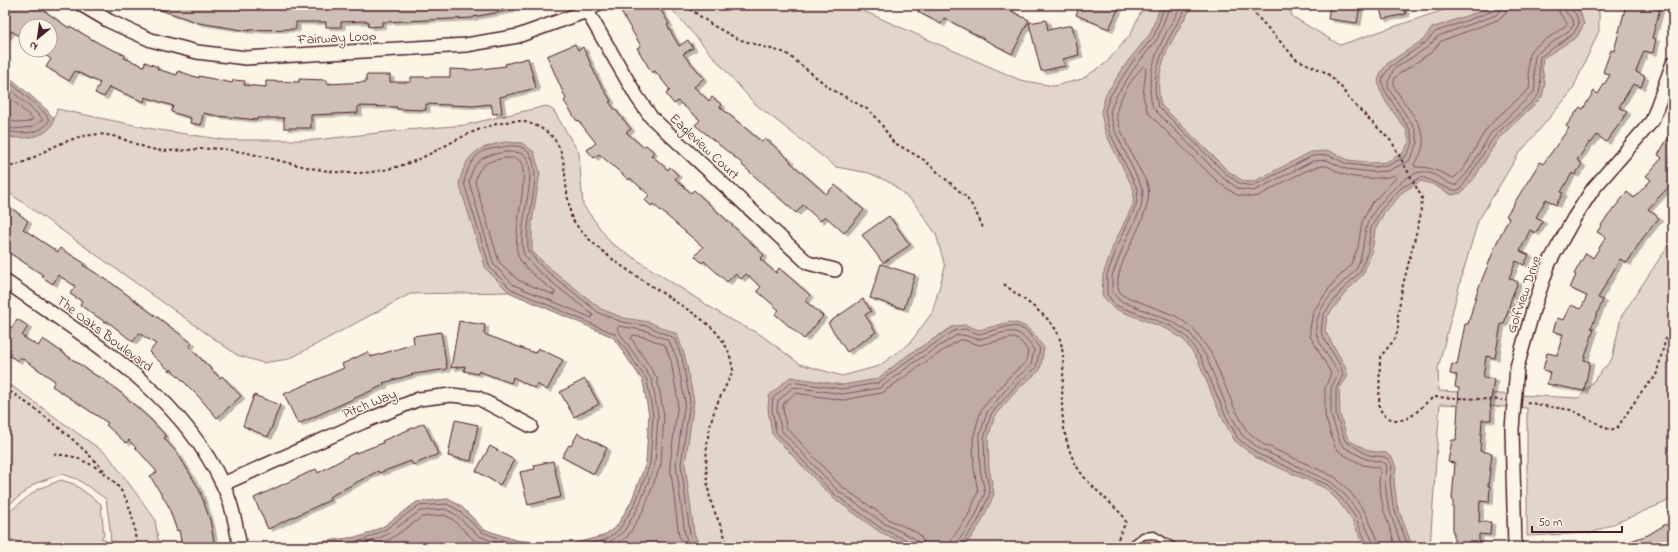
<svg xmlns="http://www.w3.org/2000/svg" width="1678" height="552" viewBox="0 0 1678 552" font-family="'Indie Flower',sans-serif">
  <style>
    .green { fill: #e2d5ca; stroke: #967a7a }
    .water { fill: #c0aca5; stroke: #917474 }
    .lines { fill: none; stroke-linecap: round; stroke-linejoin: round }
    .shore { stroke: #79575c; stroke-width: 1 }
    .building { fill: #cfc0b7; stroke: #4a1f2b; filter: url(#shadow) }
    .service-casing { stroke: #4a1f2b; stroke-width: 9 }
    .minor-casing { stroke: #4a1f2b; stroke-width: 16 }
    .path { stroke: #4a1f2b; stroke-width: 2; stroke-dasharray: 3 3; stroke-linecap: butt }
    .service { stroke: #fcf5e5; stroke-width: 6 }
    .minor { stroke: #fcf5e5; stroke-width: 13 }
    .labels { text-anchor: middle; stroke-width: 3; stroke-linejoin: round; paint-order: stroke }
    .street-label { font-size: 14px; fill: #4a1f2b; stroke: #fcf5e5 }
  </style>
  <defs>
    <filter id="shadow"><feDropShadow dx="4" dy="2.5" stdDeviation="0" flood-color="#0004"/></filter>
  </defs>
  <rect width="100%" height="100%" fill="#fcf5e5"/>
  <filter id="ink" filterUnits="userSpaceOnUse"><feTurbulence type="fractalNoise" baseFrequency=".025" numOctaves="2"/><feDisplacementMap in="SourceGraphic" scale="8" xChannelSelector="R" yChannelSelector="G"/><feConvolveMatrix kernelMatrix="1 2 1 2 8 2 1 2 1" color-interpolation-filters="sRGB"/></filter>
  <g filter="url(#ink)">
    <path class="green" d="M668,5H850L1020,80L1054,86L1082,79L1106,63L1130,35L1144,5H1287L1293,17L1340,45L1458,5H1599V31L1572,91L1518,155L1478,221L1461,279L1438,368L1439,391L1579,398L1612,359L1621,317L1673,238V496L1666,502L1592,533L1527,536V408L1440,404L1430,547H307L321,542L363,536L384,526L417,502L448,499L461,506L483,529L515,540L565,546L603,536L617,526L631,502L646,464L649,415L643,381L613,337L509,292L410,294L289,359L263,363L237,355L5,190V135L13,138L54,119L57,109L153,129L226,140H316L395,131L465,125L546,106L554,111L579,153L583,205L611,243L724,316L761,335L800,364L842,376L879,366L909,344L932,313L945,267L936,234L915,204L891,183L869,173L836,167L754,103Z
      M5,381L108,455L155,519L159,547H111L110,529L106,499L77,479L62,474L36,483L5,508Z
      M61,480L74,484L101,504L104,536L101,538L105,540V547C78,547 26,552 5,535V515L38,489Z"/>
    <path class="water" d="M1161,5H1193C1175,35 1151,69 1161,105L1228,171L1243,181L1253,182L1311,152L1329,151L1348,160L1372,163L1386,162L1403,153L1409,142L1407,131L1386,102L1380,90L1378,81L1381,72L1388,63L1423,40L1432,28L1497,5H1570L1580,11L1584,24L1577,37L1543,58L1542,68L1545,84L1542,97L1498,139L1475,177L1461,193L1452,195L1432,184L1421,181L1404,191L1384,213L1375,230L1372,251L1363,274L1345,293L1327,317L1325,331L1345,366L1348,376L1339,389L1340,415L1348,440L1370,451L1386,453L1393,459L1396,468L1394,481L1397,505L1411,543V547H1365L1352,520L1339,502L1325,488L1255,457L1235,441L1220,414L1198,360L1184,340L1169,330L1113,308L1102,295L1103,275L1114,244L1133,205L1134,190L1105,132L1101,112L1106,94L1128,61L1150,34Z
      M5,73L47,110L54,119C53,122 52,126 50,128C40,139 17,140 5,135Z
      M505,142L522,143L534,152L540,173L532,222V251L546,265L601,309L624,318L649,322L677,334L685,357L694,401L685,464L694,533L700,547H307L321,542L363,536L384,526L417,502L448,499L461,506L483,529L515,540L565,546L603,536L617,526L631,502L646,463L649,415L643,381L613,337L509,292L486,269L459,183C467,153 476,148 505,142Z
      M1010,322C1030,325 1033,333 1044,348L1040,370L1020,387L995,415L988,438L989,468L994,494L981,523L964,547H913L880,532L832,497L772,434L768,409L769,396L790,377L843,385L877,379L908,355L954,326L966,325L979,330Z"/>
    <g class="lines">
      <path class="shore" d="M1165,5L1154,36L1131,64L1110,96L1105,111L1109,131L1138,190L1136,206L1118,245L1107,275V294L1115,305L1171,326L1187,337L1201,358L1224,412L1238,439L1258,454L1328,485L1342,499L1356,518L1368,547
        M1170,5L1158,38L1135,67L1115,98L1110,112L1114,129L1143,190L1141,208L1123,247L1112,276V292L1119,300L1173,322L1190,333L1206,356L1228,410L1242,435L1260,449L1331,482L1346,496L1360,515L1373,542V547
        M1182,5C1164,36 1142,70 1153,108L1223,178L1239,189L1254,191L1313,161L1327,160L1346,169L1372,172L1388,171L1409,161L1418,143L1415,129L1388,88V82L1394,69L1428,47L1438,36L1496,15L1500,11L1501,5
        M1188,5C1170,35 1147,70 1158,106L1226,174L1241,184L1253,186L1312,156L1328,155L1347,164L1372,167L1387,166L1406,156L1413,143L1410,130L1384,89L1382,81L1385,74L1391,66L1425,43L1435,32L1493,11L1496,5
        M1507,5L1506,13L1500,19L1441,41L1432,52L1399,74C1397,76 1394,78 1394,82C1393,86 1396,90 1398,93C1412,117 1437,135 1414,164L1415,167C1429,166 1440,172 1453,178C1464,174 1478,141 1486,130C1497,115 1516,102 1529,89C1532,76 1524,65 1531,50L1565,26L1567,23L1560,14L1557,5
        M5,78L44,112L49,120C41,137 19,133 5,131
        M5,85L40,116L43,120L32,127L14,129L5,126
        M5,93L33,119C26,126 14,121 5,120
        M506,152C513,152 521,151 526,157C539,175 515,230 524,255L539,272L593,315L592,318L514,285L494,265L469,182C474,159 484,155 506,152Z
        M506,158C511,158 517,157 520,161C531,175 511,233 518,255C522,268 544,283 555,292L554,295L518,280L499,262L475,182C479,163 488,161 506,158Z
        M318,547L364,540L386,529L418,506L447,504L458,510L482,532L514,544L539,547
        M348,547L365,544L388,534L420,511L445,509L455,514L479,536L507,547
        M374,547L392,538L422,517L444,515L452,519L475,541L490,547
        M577,547L605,540L619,530L635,504L650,464L653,415L647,380L615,334L511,289L490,268L464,183C467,168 474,152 490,149C499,148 512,144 521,147C545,157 531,201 529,220C527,230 528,241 528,251L543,268L599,313L622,322L648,326L674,338L682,358L690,401L681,464L690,534L696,547
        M598,547L607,544L624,531L639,506L655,464L658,415L652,380L617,329L619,326L647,331L669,341L677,359L685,401L676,464L685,535L690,547
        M614,547L628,536L644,509L661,464L664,415L657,378L631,338L633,335L645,337L665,345L671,361L678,401L670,464L679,536L684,547
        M913,547L911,542L882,529L834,494L776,432L772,409L773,398L791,382L843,389L878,383L910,359L956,330L965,329L979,334L1010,326L1019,327L1028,332L1040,349L1036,368L1017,384L991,414L984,438L985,468L990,493L978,521L962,543L961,547
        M918,547L917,542L914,538L885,524L837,490L781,430L777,409L778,401L793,387L843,394L880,388L913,363L957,335C966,334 970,338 978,339C982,339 986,337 990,336C1015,330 1018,327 1034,350L1031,365L1014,380L987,412L979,438L980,469L985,493L974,519L958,541L956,547
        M924,547L923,540L918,533L888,519L841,486L786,427L783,409V404L795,393L843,400L882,393L917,368L959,340H964L979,345L1011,338C1020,338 1023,344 1028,351L1026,362L1009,377L981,410L973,438L974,469L978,492L968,516L952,539L950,547
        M1379,547L1378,540L1365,512L1351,493L1335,477L1263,444L1247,431L1234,407L1211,353L1194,329L1176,316L1122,295C1102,273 1159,215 1147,183C1139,168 1116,128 1117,112C1117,100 1135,75 1143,66L1146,68L1143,96L1147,110L1151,116L1219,183L1237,195L1252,197L1258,196C1273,189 1312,164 1326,166C1331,167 1337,172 1343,174C1355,179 1383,180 1395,175L1396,176V178L1372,203L1362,222L1358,247L1350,266L1333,283L1313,312L1310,329V336L1331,373L1325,388V416L1335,447L1341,453L1363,465L1380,468L1379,483L1383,508L1396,547
        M1402,547L1388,506L1385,482L1387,468L1386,464L1382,462L1366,459L1344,447L1340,442L1331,415V388L1338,374C1334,362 1316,342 1316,331C1315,313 1329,296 1341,284C1346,279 1352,274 1356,269C1363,256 1363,242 1366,228C1370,211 1402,175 1420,172C1431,170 1444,181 1453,185H1456L1468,172L1491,133L1534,92C1537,79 1531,67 1536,54L1570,30L1574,24C1572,15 1564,14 1563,5
        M1407,547V543L1393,506L1390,481L1392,468L1390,461L1385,457L1368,455L1345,441L1336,415V389L1343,375L1341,367L1321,333L1323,315L1342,290L1360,272L1368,250L1371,228L1380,211L1401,188L1421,177C1433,180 1449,192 1459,190C1474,173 1482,153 1495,136C1503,126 1536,102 1539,93C1543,81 1537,70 1540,57L1573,34L1579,24L1576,14L1570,9L1568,5"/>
    </g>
    <path class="building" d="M5,5H36L69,28L70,26L100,44L125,55L124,58L144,66L145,62L158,67L157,69L177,75L178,71L199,78V76L232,83L233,80L245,81L244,85L266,87V81L299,82V79L327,80V84L366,82V75H390V82H411V77H450V69L472,70L506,66L505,64L528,58L536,88L500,97L502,113L493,114L491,104L473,106L426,104V110L397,109V107L358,106V113L311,115V128H284V118H257V120L218,116L203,113L201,125L190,123L191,118L171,112L173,106L145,97L144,102L109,87L104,97L95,93L100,83L75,71L69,81L46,67L51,59L38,50H50V26H26V41L12,31L5,39Z
      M150,5H510L511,10L473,17V18L382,22V26L369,27L368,21L341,22V27H326V22H296V29L249,30V31L199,23L150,6Z
      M632,5H658L669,24L667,25L679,46L688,40L693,48L683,54L704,78L694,87L709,101L712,97L722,105L720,107L762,142L765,138L791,161L790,162L826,194L835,185L864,210L844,233L825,216L820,221L803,205L796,213L742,165L743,164L695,125L700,120L678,101L674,104L666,94L670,90L655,71L652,73L637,48L641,46L621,12Z
      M921,5H1004L1012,9L1011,11L1029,20L1012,54L944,18L941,24L918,12Z
      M1080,5H1120L1109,29L1076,15Z
      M1330,5H1360L1357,23L1328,19Z
      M1379,5H1403L1406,14L1383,19Z
      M1626,5H1661L1652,38L1656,39L1653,53L1644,51L1636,72L1645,76L1641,87L1633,84L1619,107L1627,112L1620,123L1606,142L1597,135L1591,143L1590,142L1577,160L1582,164L1575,175L1572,173L1561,192L1563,193L1556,205L1546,199L1536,217L1543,221L1536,233L1530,230L1520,251L1529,255L1524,265L1516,261L1509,278L1518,282L1512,296L1504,324H1501L1495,358L1486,356L1483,378L1494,379L1490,407H1491V420H1482L1480,451L1492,453L1488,486H1490L1489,502L1480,501L1479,522H1491L1490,535L1479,534V547H1454V533H1453V499H1452L1455,463L1448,462L1452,440H1456L1459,388L1455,387L1457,375L1450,374L1452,364L1457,365L1465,324H1468L1477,292L1494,250H1493L1509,218L1506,216L1540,162L1543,164L1569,128L1566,126L1580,107L1583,109L1594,91L1598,94L1610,75L1603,72L1611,50L1614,51Z
      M1046,20L1048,30L1072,25L1079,55L1063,59L1065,66L1041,71L1029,23Z
      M575,44L578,50L583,47L597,78L611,101L609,102L631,129L626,132L643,147L646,145L654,152L651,155L668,170L670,167L678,175L675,179L691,193L694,190L734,227L764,255L760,259L776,273L779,268L810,295L805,301L823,316L804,339L775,314L779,310L757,291L761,287L746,274L741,279L735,274L727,282L704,261L702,263L695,256L703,247L653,204L651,206L645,200L649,195L630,178L629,180L599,154L594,158L587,150L596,143L578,120L577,121L564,101L566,99L547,56Z
      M1673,130V182L1648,209L1659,218L1642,239L1627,263L1620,259L1598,298L1603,300L1591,328L1594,329L1584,360L1590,362L1584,391L1547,384L1550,372L1543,370L1547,353L1557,355L1563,334L1553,331L1557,318L1564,320L1571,305L1581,309L1587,296L1570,288L1576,275L1574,274L1586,253L1593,258L1606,237L1597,232L1604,221L1627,192L1634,198L1651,180L1646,176L1662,158L1658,155Z
      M10,207L28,221L23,229L58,252L60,248L84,263L83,265L110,282L192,343L189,347L220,378L222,376L241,396L217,418L199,397L171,369L170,371L149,352L156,344L139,333L133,342L107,321L105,322L80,305L82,301L70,294L75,286L58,275L53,284L42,277L43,275L5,250V213Z
      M889,216L910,245L883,263L862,235Z
      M881,264L915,275L904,309L870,298Z
      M863,299L871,311L865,315L876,332L847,352L828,323Z
      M17,319L28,326L22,336L38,346L43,339L98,377L99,376L121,393L149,418L166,436L164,438L178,454L199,489L210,520L215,547H182L179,530L177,531L168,505L150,476L157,472L129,440L126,443L106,425L108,423L52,386L55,381L20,357L18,361L5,353V324L12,328Z
      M459,321L485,325L484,334L535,353L538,348L563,360L547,390L537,384L534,388L513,377L511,383L478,371V374L464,371L465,366L451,368Z
      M441,332L447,369L414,374L383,383L384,385L298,424L284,394L344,368L342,364L368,352L371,357L414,344L413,336Z
      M585,379L599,404L574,417L560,392Z
      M254,395L280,405L268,437L243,426Z
      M455,420L478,425L471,461L448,456Z
      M424,423L438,454L413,465L411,461L379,473L378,471L329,497L330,500L268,529L254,498L316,469L318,473L356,452V453L383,443L382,441Z
      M578,433L607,448L594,474L562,457L569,445L571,446Z
      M490,446L514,460L500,485L476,471Z
      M553,461L561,497L528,505L520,472L535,469L534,465Z
      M1666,524L1673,534V547H1619V545L1648,535Z"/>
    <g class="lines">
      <defs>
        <path id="service" d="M1129,547L1143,536L1154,535L1174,547"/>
        <path id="minor" d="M82,5L109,21L151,40L197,52L246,58L466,45L518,36L587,11L596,5
          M587,11L637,97L651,117L808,263L835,270
          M5,281C86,338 178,390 222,483C232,502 236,526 240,547
          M223,484L363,422L419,399L451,395L478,398L531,426
          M1515,547L1512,429L1517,367L1533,310L1549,263L1574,218L1593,189L1652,121L1673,63"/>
      </defs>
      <use href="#service" class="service-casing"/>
      <use href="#minor" class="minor-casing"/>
      <path class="path" d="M685,5L712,25L738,39L764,47L786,53L831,89L867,109L877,118L893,142L924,160L965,196L974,208L984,230
        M1247,5L1296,59L1327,73L1342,88L1349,99L1392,142L1422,198L1420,218L1402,289L1398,314V329L1395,339L1380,357L1379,407C1383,415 1387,419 1396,420C1414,422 1421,403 1435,397L1502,400
        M5,167C21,166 34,157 47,150C61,143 75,137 91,135C114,131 134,146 156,150C178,153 201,147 223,149C275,155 331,182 383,170C394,168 407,164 417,160C446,147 470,129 502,123C509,121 518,120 525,122C572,135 561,168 569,204C570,209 570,216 573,220C576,225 581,231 585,235C610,261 643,280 673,300C691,312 715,325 725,345C730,352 731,361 733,370C728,383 720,396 715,409C705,436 704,470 710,498C714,515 725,530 727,547
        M1004,284C1019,297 1037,307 1051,323C1069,344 1062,377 1062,402C1062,421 1065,441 1073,459C1083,482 1107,498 1123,516L1126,522L1114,547
        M5,388C41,412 77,440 106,473
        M1527,402L1544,406L1572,410L1610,430L1617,428L1642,391L1656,376L1666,338L1673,322
        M54,454C59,455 64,455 69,456C77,457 85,462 92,465C126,484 134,510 136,547"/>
      <use href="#service" class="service"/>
      <use href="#minor" class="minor"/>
    </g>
  </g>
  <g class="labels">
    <g class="street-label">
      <text transform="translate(337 37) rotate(-3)" y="5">Fairway Loop</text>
      <text transform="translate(705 146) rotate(43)" y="5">Eagleview Court</text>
      <text transform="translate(1523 294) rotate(-71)" y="5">Golfview Drive</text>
      <text transform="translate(105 333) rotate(37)" y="5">The Oaks Boulevard</text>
      <text transform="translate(369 403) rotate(-22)" y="5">Pitch Way</text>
    </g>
  </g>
  <rect width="1678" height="552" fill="none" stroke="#fcf5e5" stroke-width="20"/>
  <rect x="10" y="10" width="1658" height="532" fill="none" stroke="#4a1f2b" stroke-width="1.5" filter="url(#ink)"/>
  <g transform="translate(38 38) rotate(209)"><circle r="19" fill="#fcf5e5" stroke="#b59f9b"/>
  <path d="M0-3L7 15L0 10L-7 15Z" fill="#4a1f2b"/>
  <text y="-6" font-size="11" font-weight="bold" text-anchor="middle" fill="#4a1f2b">N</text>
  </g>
  <path d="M1532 526v6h90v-6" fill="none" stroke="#4a1f2b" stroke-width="2"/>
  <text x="1538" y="526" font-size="12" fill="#4a1f2b" stroke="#fcf5e5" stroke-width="3" paint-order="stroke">50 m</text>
</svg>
